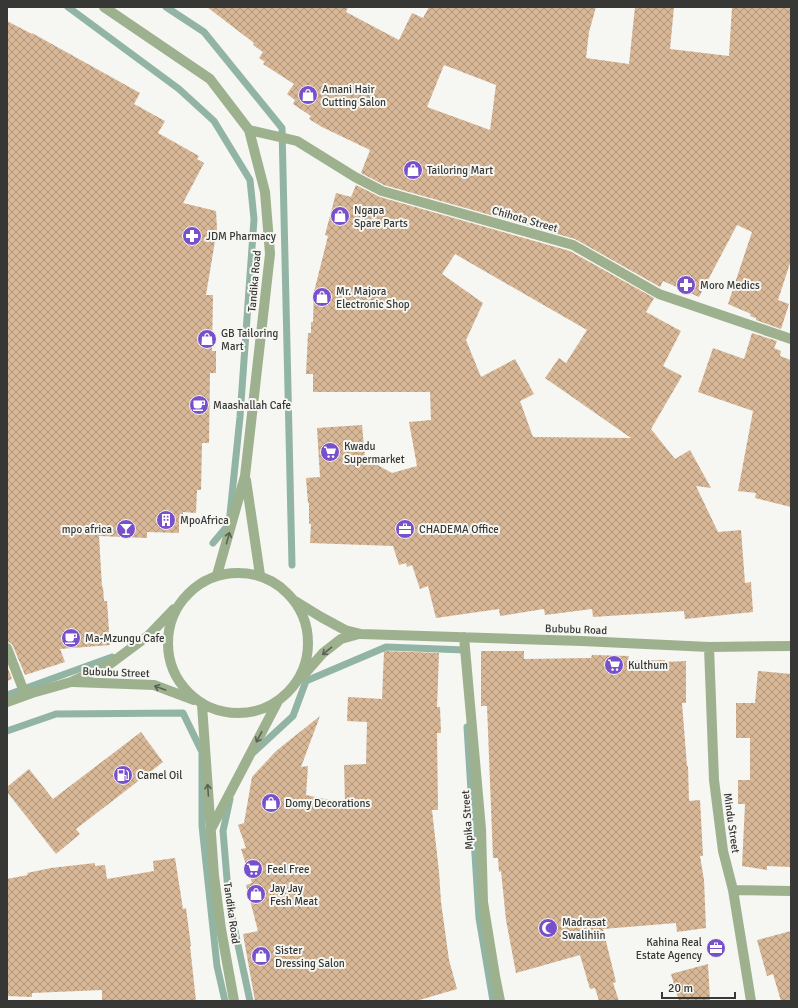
<svg xmlns="http://www.w3.org/2000/svg" width="798" height="1008" viewBox="0 0 798 1008" font-family="Signika,sans-serif">
  <style>
    .lines { fill: none; stroke-linecap: round; stroke-linejoin: round }
    .stream { stroke: #92b4a5; stroke-width: 7 }
    .building { fill: url(#building-cross-hatch); fill-rule: evenodd }
    .minor { stroke: #9db18f; stroke-width: 10 }
    .oneway { stroke: #5b6255 }
    .labels { text-anchor: middle; stroke-width: 4; stroke-linejoin: round; paint-order: stroke }
    .poi-label { font-size: 11px; fill: #373736; stroke: #f6f6f2; text-anchor: start }
    .street-label { font-size: 11px; fill: #373736; stroke: #f6f6f2 }
  </style>
  <defs>
    <pattern id="building-cross-hatch" width="8" height="8" patternUnits="userSpaceOnUse"><rect width="8" height="8" fill="#d8b797"/><path d="M0 0l8 8M0 8l8-8" fill="none" stroke="#b0967c"/></pattern>
  </defs>
  <rect width="100%" height="100%" fill="#f6f6f2"/>
  <g class="lines">
    <path class="stream" d="M68,7L179,89L214,121L250,180L254,219L240,417L229,524L213,543
      M166,7L204,32L282,128L292,565
      M7,695L112,657
      M467,727L479,918L493,1001
      M7,731L56,714L183,713L202,752V826L217,966L225,1001
      M254,752L293,716L306,681L386,647L465,650V654
      M230,799L223,831L229,903L250,1001"/>
  </g>
  <path class="building" d="M207,7H348L346,12L399,40L412,13L423,18L429,7H596L589,32L586,58L629,64L635,7H674L670,49L729,56L732,7H791V260L778,300L789,304L781,329L756,320V318L750,316L751,314L728,304L752,232L737,225L699,297L663,281L660,287L575,239L384,185L361,173L370,150L322,127L309,119L311,116L293,104L295,100L287,94L294,84L263,64L265,62L259,58L263,52L253,45L254,43ZM444,65L496,85L490,130L427,107Z
    M7,21L32,34V33L140,93L134,104L165,121L158,133L199,156L197,159L204,163L183,203L216,211L217,229L206,295H213L212,351H216V373H210L209,443H202L201,490H197L196,513L183,512L182,525H179V533L147,532V538L99,536L102,587H103L104,601H107L110,645L60,649L65,662L25,675L13,646L11,643L7,642Z
    M356,185L380,197L570,251L654,298L646,312L681,331L663,366L682,376L651,429L675,459L690,450L711,488L696,486L718,532L741,530L745,583L751,582L753,612L685,619L684,611L593,617L592,609L545,615L544,609L500,616L499,609L436,618L428,586L420,589L412,565L407,567L406,563L399,565L393,546L310,543L311,524H309V503H308L306,478L320,477L317,428L362,425L365,458L392,473L417,466L409,422L431,420L430,392H313V374H306L308,333H311V322H313L314,292L328,236L325,235L336,193L351,197ZM455,254L587,330L566,363L559,358L545,378L631,438L533,437L520,401L534,394L515,359L481,377L466,340L483,303L442,274Z
    M752,333L777,341L774,348L781,351L780,356L791,360V507L755,498L756,493L738,491L753,411L698,392L713,348L744,359Z
    M384,651L439,653L437,707H440L441,733H437L438,810H432L439,872L441,902L449,960L457,989L416,1001H255L243,934L258,931L246,885L252,883L241,849L246,848L238,825L244,823L252,777L276,751L320,716L301,767L308,766L306,795L345,803L344,765L366,764L367,722L347,721L348,697L382,699Z
    M481,651H524V659L591,658L592,655L629,656L628,661L665,660V662L686,661V703H682L687,766H688L689,801L700,800L703,856H700L704,880L706,928L677,932L676,923L603,929L616,982L613,983L619,1001H599L595,988L590,989L580,955L516,973L506,920L501,871L499,872L498,858H493L487,706H481Z
    M7,666L12,679L7,681Z
    M758,671L791,674V867L767,866V870L742,866L745,804H738V780H750V738H736V703H755Z
    M141,732L163,762L76,829L80,834L56,854L7,792V787L29,769L53,799Z
    M175,858L183,909L186,908L191,946H190L196,1001H102V990L32,993V997L7,996V879L28,875L27,873L51,868L95,863V866L105,865L107,879L154,871L153,861Z
    M791,931V1001H781L773,974L767,976L757,940Z
    M708,964L710,1001H679L671,974Z"/>
  <g class="lines">
    <path class="minor" d="M104,7L210,79L249,130L265,192L270,254L245,476L217,575
      M249,130L297,141L355,177L382,191L573,245L659,294L791,339
      M246,480L260,575
      M168 643a70 70 0 1 1 140 0a70 70 0 1 1-140 0Z
      M295,601L321,617L345,630L361,634L582,641L709,647L791,646
      M464,637L481,829L483,902L495,976L500,1001
      M709,647L714,780L723,851L733,890L751,1001
      M7,648L23,689L32,693
      M301,678L323,653L341,639L359,634
      M73,682L154,685L194,700
      M7,702L32,693L71,682L110,664L149,635L174,609
      M202,705L214,876L221,929L234,1001
      M211,829L277,703
      M733,890L791,891"/>
  </g>
  <defs><path id="oneway-shaft" d="M-6 0H5M1.5-3L5.5 0L1.5 3" fill="none" stroke-width="1.6" stroke-linecap="round" stroke-linejoin="round"/></defs>
  <g class="oneway">
    <use href="#oneway-shaft" transform="translate(228 538) rotate(-74)"/>
    <use href="#oneway-shaft" transform="translate(327 651) rotate(141)"/>
    <use href="#oneway-shaft" transform="translate(160 688) rotate(-160)"/>
    <use href="#oneway-shaft" transform="translate(259 737) rotate(118)"/>
    <use href="#oneway-shaft" transform="translate(208 790) rotate(-94)"/>
  </g>
  <defs>
    <symbol id="shop-disc" viewBox="-11 -11 22 22"><circle r="9.5" fill="#7750ca" stroke="#f6f6f2"/><path d="M-5-2.5h2.3a2.7 3.5 0 0 1 5.4 0H5L5.5 6h-11ZM-1.5-2.5h3a1.5 2.3 0 0 0-3 0Z" fill="#fff"/></symbol>
    <symbol id="pharmacy-disc" viewBox="-11 -11 22 22"><circle r="9.5" fill="#7750ca" stroke="#f6f6f2"/><path d="M-2-6h4v4h4v4h-4v4h-4v-4h-4v-4h4Z" fill="#fff"/></symbol>
    <symbol id="cafe-disc" viewBox="-11 -11 22 22"><circle r="9.5" fill="#7750ca" stroke="#f6f6f2"/><path d="M-5.5-4.5H6V0H3Q3 3.5 0 3.5H-2.5Q-5.5 3.5-5.5 0ZM3-3.2v2h1.7v-2ZM-6 4.5H4V6H-6Z" fill="#fff"/></symbol>
    <symbol id="supermarket-disc" viewBox="-11 -11 22 22"><circle r="9.5" fill="#7750ca" stroke="#f6f6f2"/><path d="M-6-5.5h2.5l.6 2H6L4.5 2H-2.5L-4.4-4H-6ZM-1.5 3.2a1.3 1.3 0 1 0 .1 0ZM3 3.2a1.3 1.3 0 1 0 .1 0Z" fill="#fff"/></symbol>
    <symbol id="building-disc" viewBox="-11 -11 22 22"><circle r="9.5" fill="#7750ca" stroke="#f6f6f2"/><path d="M-4-6H4V6H1V3H-1V6H-4ZM-2.5-4.3h1.7v1.8h-1.7ZM.8-4.3h1.7v1.8H.8ZM-2.5-1h1.7V.8h-1.7ZM.8-1h1.7V.8H.8Z" fill="#fff"/></symbol>
    <symbol id="bar-disc" viewBox="-11 -11 22 22"><circle r="9.5" fill="#7750ca" stroke="#f6f6f2"/><path d="M-6-5H6L.8 .8V4.5H3.5V6h-7V4.5H-.8V.8Z" fill="#fff"/></symbol>
    <symbol id="office-disc" viewBox="-11 -11 22 22"><circle r="9.5" fill="#7750ca" stroke="#f6f6f2"/><path d="M-6-3h4V-5.5h4V-3h4V5H-6ZM-1-4.5V-3h2v-1.5ZM-6 0V1H6V0Z" fill="#fff"/></symbol>
    <symbol id="fuel-disc" viewBox="-11 -11 22 22"><circle r="9.5" fill="#7750ca" stroke="#f6f6f2"/><path d="M-5.5-6h7V0h2V4h1.3V-2.5L3-4.5l.8-.8L6-3V5H2.5V1h-1V6h-7ZM-4.2-4.7v3.2H.2V-4.7Z" fill="#fff"/></symbol>
    <symbol id="mosque-disc" viewBox="-11 -11 22 22"><circle r="9.5" fill="#7750ca" stroke="#f6f6f2"/><path d="M3.5-4.9A6 6 0 1 0 3.5 4.9A5 5 0 1 1 3.5-4.9Z" fill="#fff"/></symbol>
  </defs>
  <g fill-rule="evenodd">
    <use href="#shop-disc" x="297" y="84" width="22" height="22"/>
    <use href="#shop-disc" x="402" y="159" width="22" height="22"/>
    <use href="#shop-disc" x="329" y="205" width="22" height="22"/>
    <use href="#pharmacy-disc" x="181" y="225" width="22" height="22"/>
    <use href="#pharmacy-disc" x="675" y="274" width="22" height="22"/>
    <use href="#shop-disc" x="311" y="286" width="22" height="22"/>
    <use href="#shop-disc" x="196" y="328" width="22" height="22"/>
    <use href="#cafe-disc" x="188" y="394" width="22" height="22"/>
    <use href="#supermarket-disc" x="319" y="441" width="22" height="22"/>
    <use href="#building-disc" x="155" y="509" width="22" height="22"/>
    <use href="#bar-disc" x="115" y="518" width="22" height="22"/>
    <use href="#office-disc" x="394" y="518" width="22" height="22"/>
    <use href="#cafe-disc" x="60" y="627" width="22" height="22"/>
    <use href="#supermarket-disc" x="603" y="654" width="22" height="22"/>
    <use href="#fuel-disc" x="112" y="764" width="22" height="22"/>
    <use href="#shop-disc" x="260" y="792" width="22" height="22"/>
    <use href="#supermarket-disc" x="242" y="858" width="22" height="22"/>
    <use href="#shop-disc" x="245" y="883" width="22" height="22"/>
    <use href="#mosque-disc" x="537" y="917" width="22" height="22"/>
    <use href="#office-disc" x="705" y="937" width="22" height="22"/>
    <use href="#shop-disc" x="250" y="945" width="22" height="22"/>
  </g>
  <g class="labels">
    <g class="poi-label">
      <text x="322" y="93">Amani Hair<tspan x="322" dy="13">Cutting Salon</tspan></text>
      <text x="427" y="174">Tailoring Mart</text>
      <text x="354" y="214">Ngapa<tspan x="354" dy="13">Spare Parts</tspan></text>
      <text x="206" y="240">JDM Pharmacy</text>
      <text x="700" y="289">Moro Medics</text>
      <text x="336" y="295">Mr. Majora<tspan x="336" dy="13">Electronic Shop</tspan></text>
      <text x="221" y="337">GB Tailoring<tspan x="221" dy="13">Mart</tspan></text>
      <text x="213" y="409">Maashallah Cafe</text>
      <text x="344" y="450">Kwadu<tspan x="344" dy="13">Supermarket</tspan></text>
      <text x="180" y="524">MpoAfrica</text>
      <text x="112" y="533" text-anchor="end">mpo africa</text>
      <text x="419" y="533">CHADEMA Office</text>
      <text x="85" y="642">Ma-Mzungu Cafe</text>
      <text x="628" y="669">Kulthum</text>
      <text x="137" y="779">Camel Oil</text>
      <text x="285" y="807">Domy Decorations</text>
      <text x="267" y="873">Feel Free</text>
      <text x="270" y="892">Jay Jay<tspan x="270" dy="13">Fesh Meat</tspan></text>
      <text x="562" y="926">Madrasat<tspan x="562" dy="13">Swalihiin</tspan></text>
      <text x="702" y="946" text-anchor="end">Kahina Real<tspan x="702" dy="13">Estate Agency</tspan></text>
      <text x="275" y="954">Sister<tspan x="275" dy="13">Dressing Salon</tspan></text>
    </g>
    <g class="street-label">
      <text transform="translate(525 219) rotate(16)" y="4">Chihota Street</text>
      <text transform="translate(254 281) rotate(-85)" y="4">Tandika Road</text>
      <text transform="translate(576 629) rotate(2)" y="4">Bububu Road</text>
      <text transform="translate(116 672) rotate(2)" y="4">Bububu Street</text>
      <text transform="translate(467 820) rotate(-94)" y="4">Mpika Street</text>
      <text transform="translate(732 823) rotate(82)" y="4">Mindu Street</text>
      <text transform="translate(232 913) rotate(82)" y="4">Tandika Road</text>
    </g>
  </g>
  <rect width="798" height="1008" fill="none" stroke="#373736" stroke-width="16"/>
  <path d="M662 992v6h73v-6" fill="none" stroke="#373736" stroke-width="2"/>
  <text x="668" y="992" font-size="12" fill="#373736" stroke="#f6f6f2" stroke-width="3" paint-order="stroke">20 m</text>
</svg>
